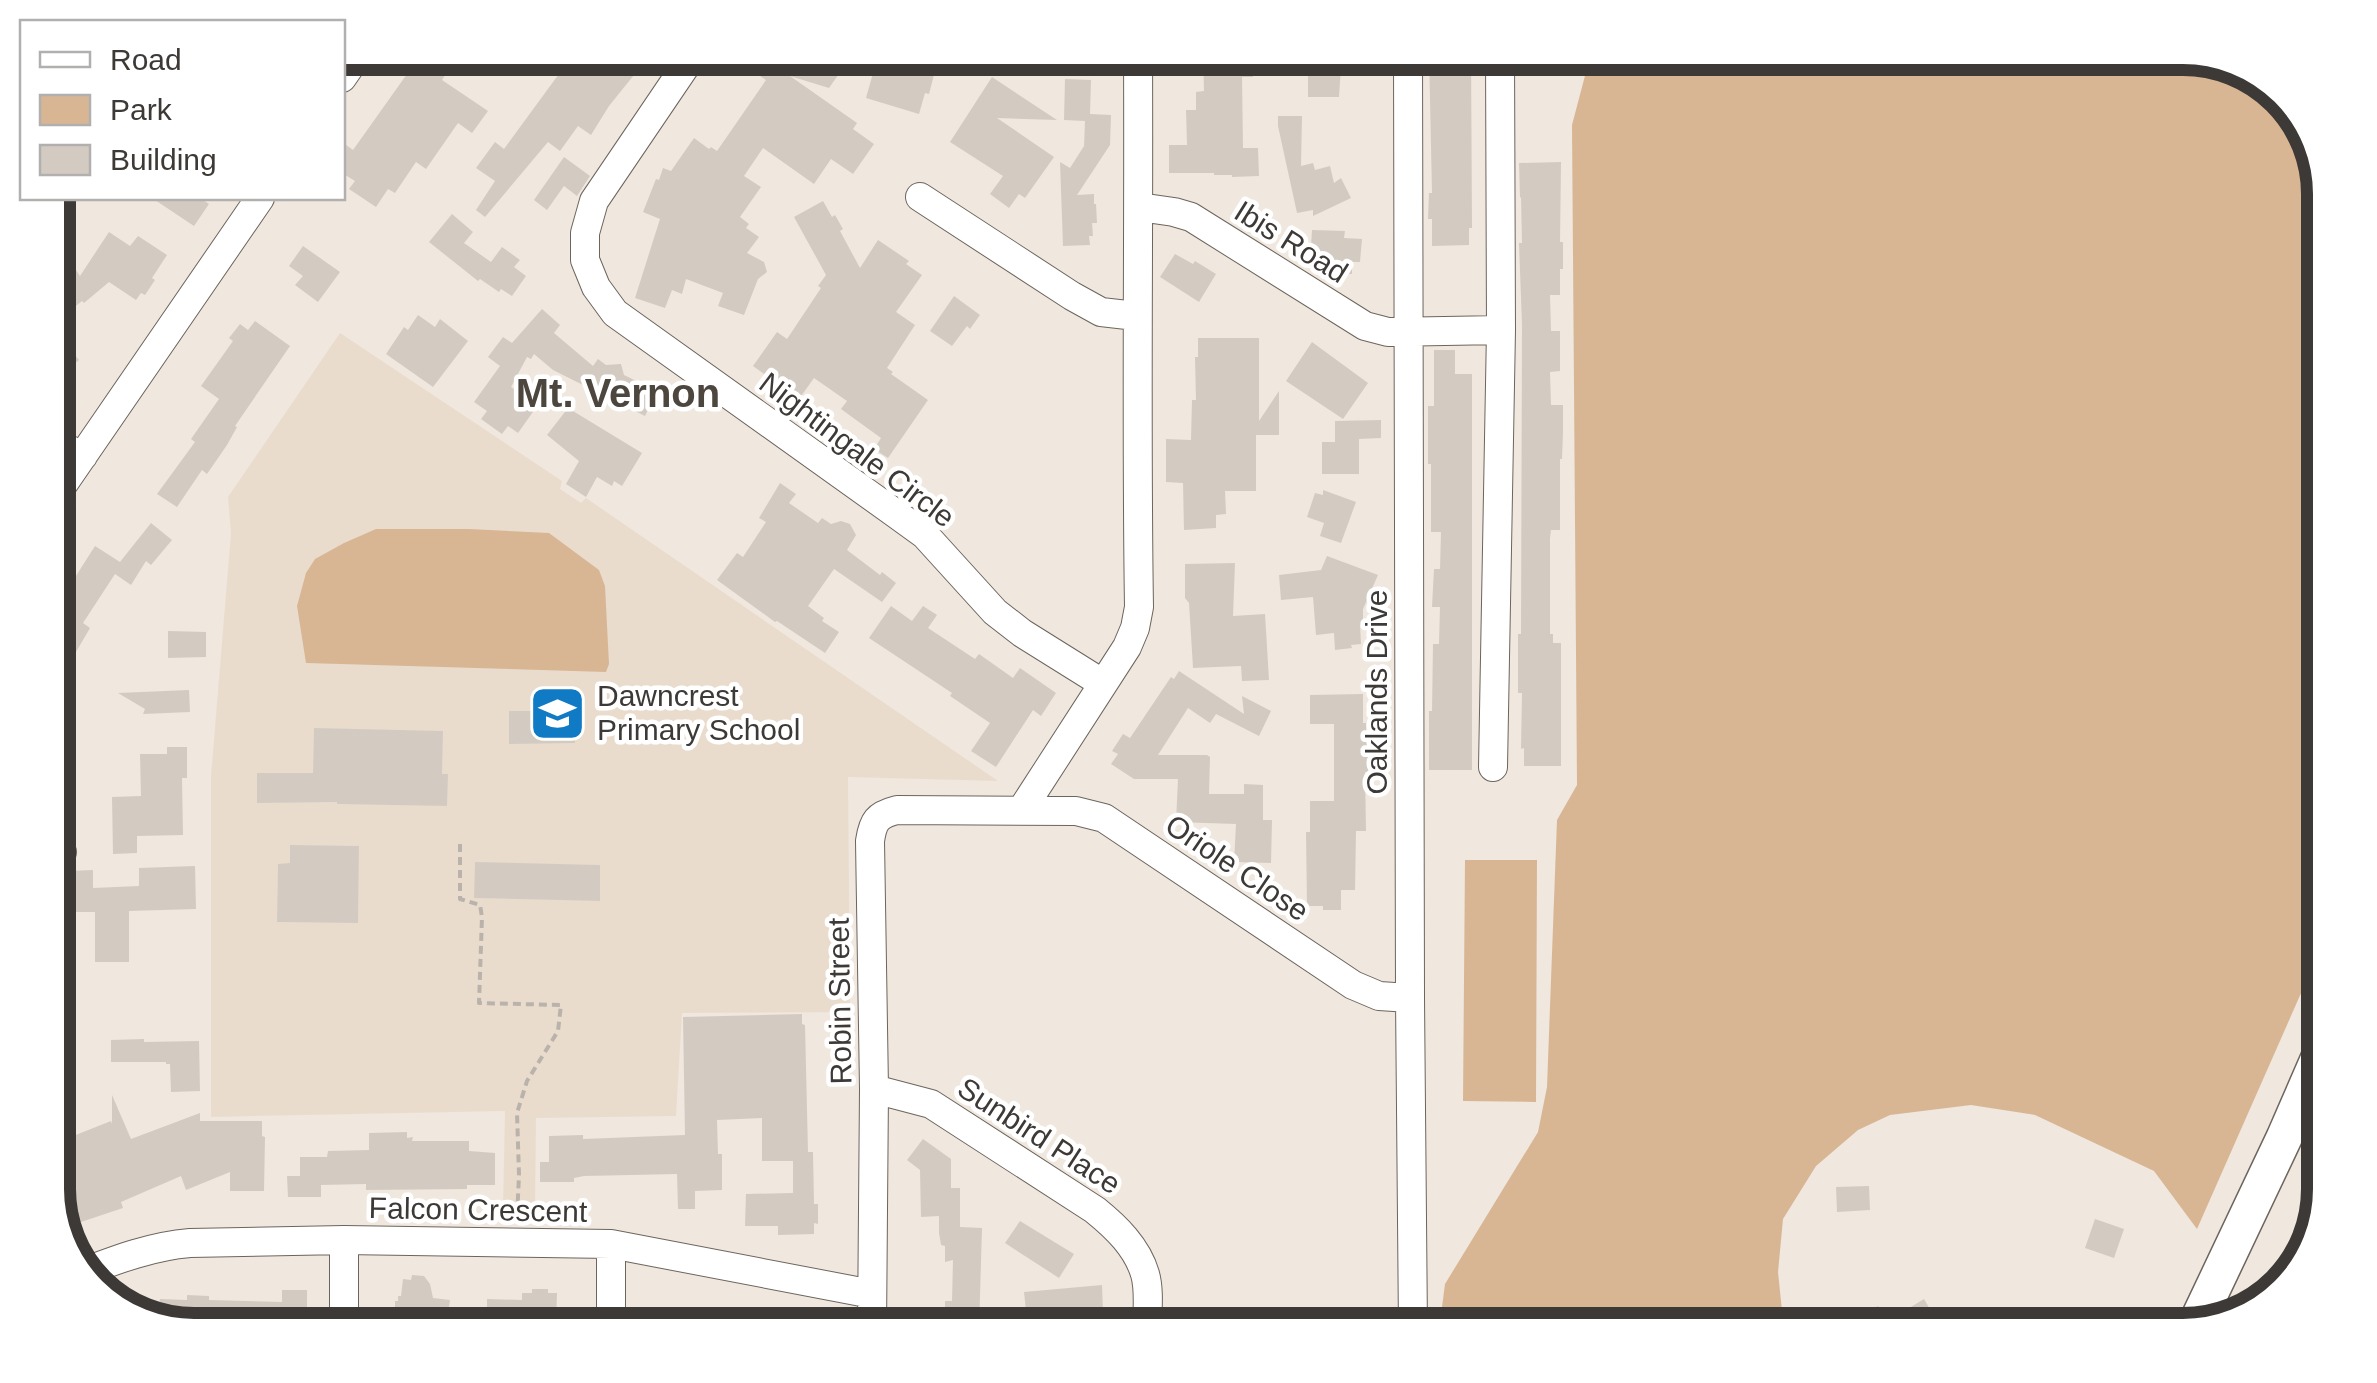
<svg xmlns="http://www.w3.org/2000/svg" width="2377" height="1383" viewBox="0 0 2377 1383" font-family="Helvetica,sans-serif">
  <style>
    .built { fill: #eadccd }
    .green { fill: #d8b694 }
    .building { fill: #d3cbc2 }
    .lines { fill: none; stroke-linecap: round; stroke-linejoin: round }
    .minor-casing { stroke: #6c655d; stroke-width: 30 }
    .major-casing { stroke: #6c655d; stroke-width: 38 }
    .path { stroke: #bab3ab; stroke-width: 4; stroke-dasharray: 8 5; stroke-linecap: butt }
    .minor { stroke: #fff; stroke-width: 28 }
    .major { stroke: #fff; stroke-width: 35 }
    .labels { text-anchor: middle; stroke-width: 9; stroke-linejoin: round; paint-order: stroke }
    .street-label { font-size: 30px; fill: #3d3936; stroke: #fff }
    .poi-label { font-size: 30px; fill: #3d3936; stroke: #fff; text-anchor: start }
    .district-label { font-size: 40px; font-weight: bold; fill: #4d463e; stroke: #fff }
    .rim { fill: none; stroke: #3d3936; stroke-width: 12 }
  </style>
  <rect width="100%" height="100%" fill="#f0e7de"/>
  <path class="built" d="M340,333L562,481L560,489L581,503L586,498L998,781L848,777L850,1012L682,1013L676,1116L536,1118L535,1210L503,1211L505,1111L211,1117V776L231,533L228,497Z"/>
  <path class="green" d="M2183,53L2253,71L2301,116L2324,186V416L2322,420L2314,470L2324,516V941L2197,1229L2154,1171L2035,1115L1971,1105L1890,1115L1858,1130L1816,1166L1783,1219L1778,1272L1784,1330H1439L1445,1284L1538,1132L1547,1087L1557,820L1577,785L1572,125L1591,53Z
    M376,529H469L549,533L599,570L605,586L609,664L606,672L306,663L297,606L306,573L315,559L344,543Z
    M1465,860H1537L1536,1102L1463,1101Z"/>
  <path class="building" d="M575,52H626L642,65L609,106L591,135L578,126L560,151L548,142L485,217L476,210L495,181L476,168L495,142L504,149Z
    M780,52H859L844,74L841,71L829,88L790,76L857,123L853,129L874,144L853,174L831,159L814,184L763,148L744,176L761,187L740,217L749,224L746,228L759,237L747,253L764,262L767,272L758,279L744,315L718,306L723,293L686,279L682,294L672,290L665,308L635,298L660,219L643,212L656,179L659,180L663,168L671,171L694,138L709,149L711,147L717,151L766,80L760,76Z
    M879,52H940L929,94L925,93L919,114L866,98Z
    M1203,52H1234V57L1253,58V77H1242L1243,148H1258L1259,176L1232,177V175H1214V173H1169V145H1187L1186,110H1196V92L1204,91Z
    M1308,52H1342L1339,97H1308Z
    M1429,52H1471L1472,228H1469V245L1432,246V219H1428L1429,193H1432Z
    M433,62L447,72L442,80L488,111L472,133L458,123L426,169L416,162L395,193L388,189L376,207L349,189L355,181L342,173V142L353,150L412,67L419,71L423,65L428,69Z
    M992,77L1057,120L997,118L1054,157L1025,198L1019,194L1009,208L990,194L1003,176L950,142Z
    M1065,79L1091,80L1090,114L1111,115L1110,145L1077,195L1094,194V204H1096L1097,223H1092L1093,236H1089L1090,245L1063,246L1060,162L1070,168L1084,146L1085,121L1064,120Z
    M1278,116H1302L1301,166L1313,163L1315,170L1330,166L1334,183L1341,178L1351,198L1313,216V210L1297,213L1278,126Z
    M564,157L590,176L577,196L564,186L547,210L534,200Z
    M1561,162L1560,242H1563V269H1560V295H1550L1551,331H1560V371L1550,372L1551,405H1563V432L1562,459H1560V530H1551L1550,538V634H1553V643H1561V766H1524V748L1521,749L1522,693H1518V634H1521L1522,325L1519,243H1522L1521,197L1520,198L1519,163Z
    M152,198H200L209,204L194,226Z
    M823,201L832,217L835,215L843,229L840,231L860,268L878,240L909,261L906,264L922,275L896,312L915,325L887,368L893,372L891,374L928,400L888,458L874,449L881,438L841,409L847,401L814,378L799,399L753,366L777,332L787,339L821,288L818,286L826,275L794,217Z
    M452,214L473,232L464,243L491,262L502,247L520,260L514,267L526,276L512,296L501,289L499,292L480,279L478,281L429,242Z
    M1312,230L1345,231L1344,238L1362,239L1360,262H1352V274L1336,273V265L1310,263Z
    M109,232L130,246L138,236L167,255L152,278L155,280L145,295L141,293L136,300L109,282L84,303L82,301L66,314L53,297V289L76,270L80,276Z
    M303,246L340,272L318,302L295,285L303,276L289,266Z
    M1175,254L1193,264L1195,261L1216,274L1199,302L1160,277Z
    M954,296L980,315L970,329L967,326L952,346L930,331Z
    M542,309L560,325L554,333L593,366L598,359L606,365L621,364L624,375L657,391L645,416L553,370L534,354L531,359L527,357L511,387L522,395L520,398L535,409L518,433L508,426L502,434L481,419L487,411L474,402L500,366L488,357L503,337L512,343Z
    M418,315L435,327L440,319L468,341L433,387L386,354L404,327L408,330Z
    M255,321L290,346L235,426L237,427L227,445L207,474L202,470L177,507L157,494L195,442L191,439L219,399L201,386L233,341L229,338L240,324L248,330Z
    M53,328L79,360L67,370L61,363L53,370Z
    M1198,338H1259V421L1279,391V435H1256V491H1225L1226,514L1216,515V528L1184,530L1183,483L1166,482V439L1191,440L1192,400H1196L1195,357H1198Z
    M1312,342L1368,383L1343,419L1286,381Z
    M1434,350H1455V374H1472V770H1429V711H1432L1433,644H1439L1440,607H1432L1434,569H1440L1441,532H1431V464H1428V406H1434Z
    M568,408L642,453L622,486L614,481L612,486L597,477L586,497L566,484L579,461L547,435Z
    M1381,420V438L1359,439V474H1322V442H1335V421Z
    M780,483L796,494L789,503L818,523L822,518L831,524L841,521L850,524L856,535L847,550L880,575L882,572L896,583L882,602L834,569L808,606L824,618L822,621L839,632L825,653L777,621L775,622L717,580L737,553L743,557L766,522L759,518Z
    M1323,490L1356,502L1341,543L1320,536L1324,523L1307,517L1315,493L1323,495Z
    M151,523L172,540L151,565L146,561L131,585L115,574L83,623L90,628L69,664L53,655V612L95,546L120,562Z
    M1327,556L1378,575L1363,609V624L1360,625L1361,644L1351,645L1352,648L1335,650L1334,633L1316,635L1313,597L1281,600L1279,575L1321,570Z
    M1235,563L1233,616L1265,614L1269,680L1242,681L1241,666L1193,668L1189,603L1185,598V564Z
    M891,606L912,621L923,606L937,615L928,628L975,659L979,654L1013,678L1020,668L1056,693L1041,716L1033,710L996,767L971,751L990,723L950,696L952,693L869,638Z
    M168,631L206,632V657L168,658Z
    M1179,671L1244,714L1242,696L1271,711L1259,736L1216,714L1210,723L1188,708L1158,755H1207L1210,757L1209,794H1244V784L1263,785V820H1272L1271,863L1234,862L1236,824L1176,822L1178,779H1134L1111,764L1118,754L1112,751L1123,734L1130,738L1171,677L1174,679Z
    M189,690L190,712L143,714L145,709L118,693Z
    M1363,694V723H1366V739H1369V772H1365L1366,831H1356L1355,890H1341V910H1323V906H1307L1306,832H1310V801H1334V724H1310V695Z
    M509,711H575V743L509,744Z
    M314,728L443,731L442,774H448L447,806L337,804V802L257,803V773H313Z
    M167,747H187V778H182L183,835L137,836V853L113,854L112,797L141,796L140,754H167Z
    M290,845L359,846L358,923L277,922L278,864L290,863Z
    M475,862L600,865V901L474,898Z
    M195,866L196,909L129,911V962H95V912H69V871L93,870V888L139,886V868Z
    M53,975L76,1031L53,1040Z
    M802,1014V1024L805,1025L808,1152H813L814,1204H818V1224L814,1223V1234L778,1235V1226H745L746,1194L793,1193V1161H762V1118L717,1120L718,1154H722V1190L695,1191V1209H678L677,1174L584,1176L574,1178V1182H540V1162H549V1136L583,1135V1139L685,1135L683,1017Z
    M144,1039V1042L199,1041L200,1091L171,1092L170,1064H166V1062H111V1040Z
    M55,1051L71,1095L53,1102V1052Z
    M112,1095L131,1139L200,1113V1121H262V1136L265,1137L264,1191H230V1172L186,1190L181,1176L121,1202L123,1208L63,1228L53,1192V1144L111,1121L112,1124Z
    M407,1132V1138L413,1137L412,1141H469V1151L495,1153V1185H467V1189L366,1190V1184L321,1185V1197H288L287,1176H300V1157H327L328,1151L369,1150V1133Z
    M923,1139L951,1159V1188H960V1227L982,1228L979,1330H945V1301H952L953,1260L945,1262V1246L941,1245L939,1233V1216L921,1217L920,1170L907,1160Z
    M1869,1186L1870,1210L1837,1212L1836,1187Z
    M2095,1219L2124,1229L2114,1258L2085,1248Z
    M1020,1221L1074,1254L1059,1278L1005,1243Z
    M412,1275L424,1276L430,1284L433,1298L450,1300L446,1329L395,1323V1301H398V1296H401L403,1279L411,1280Z
    M1102,1285L1103,1312L1097,1317L1098,1325L1028,1330L1024,1292Z
    M532,1289H548V1293H557L556,1323L487,1322V1299L522,1300V1293H532Z
    M282,1290H307V1329L194,1330L124,1312L125,1304L159,1306L160,1299L187,1300V1295L209,1296V1300L282,1302Z
    M1924,1299L1942,1330H1837L1878,1306L1888,1321Z
    M671,1309L695,1310V1330H670Z"/>
  <g class="lines">
    <defs>
      <path id="minor" d="M695,52L594,201L585,233V260L596,287L615,313L899,516L925,535L995,612L1022,633L1102,683
        M1408,52L1410,998L1413,1330
        M342,78L360,52
        M920,197L1072,296L1101,312L1136,316
        M1139,207L1174,212L1191,217L1365,326L1388,332L1501,330
        M53,442L83,456
        M53,499L260,198
        M1493,767L1501,330L1500,52
        M1021,811L1127,647L1135,628L1139,607C1136,422 1139,237 1138,52
        M53,852H62
        M874,1089L931,1104L1095,1210C1116,1227 1137,1247 1145,1274C1150,1291 1147,1313 1147,1330
        M611,1244V1330
        M84,1272C118,1259 153,1246 190,1243L344,1240L611,1244L872,1294
        M344,1330V1240
        M872,1330L874,1089L870,841C873,821 877,815 897,810L1076,811L1104,818L1353,985L1379,996L1410,998"/>
      <path id="major" d="M2194,1328L2284,1138L2324,1046"/>
    </defs>
    <use href="#minor" class="minor-casing"/>
    <use href="#major" class="major-casing"/>
    <path class="path" d="M460,844V899L480,905L482,917L479,1003L561,1005L558,1031L527,1081L517,1113L519,1175L517,1218"/>
    <use href="#minor" class="minor"/>
    <use href="#major" class="major"/>
  </g>
  <defs>
    <symbol id="school-square" viewBox="-11 -11 22 22"><rect x="-9" y="-9" width="18" height="18" rx="4" fill="#107ac5" stroke="#fff"/><path d="M0-5L7-2L0 1L-7-2ZM-4 1L0 2.5L4 1V4Q0 6-4 4Z" fill="#fff"/></symbol>
  </defs>
  <g fill-rule="evenodd">
    <use href="#school-square" x="526" y="682" width="63" height="63"/>
  </g>
  <g class="labels">
    <g class="street-label">
      <text transform="translate(1291 242) rotate(32)" y="10">Ibis Road</text>
      <text transform="translate(857 450) rotate(37)" y="10">Nightingale Circle</text>
      <text transform="translate(1377 692) rotate(-90)" y="10">Oaklands Drive</text>
      <text transform="translate(1237 868) rotate(34)" y="10">Oriole Close</text>
      <text transform="translate(840 1001) rotate(-91)" y="10">Robin Street</text>
      <text transform="translate(1039 1136) rotate(33)" y="10">Sunbird Place</text>
      <text transform="translate(478 1210) rotate(1)" y="10">Falcon Crescent</text>
    </g>
    <g class="poi-label">
      <text x="597" y="706">Dawncrest<tspan x="597" dy="34">Primary School</tspan></text>
    </g>
    <g class="district-label">
      <text x="618" y="407">Mt. Vernon</text>
    </g>
  </g>
  <path d="M0 0H2377V1383H0ZM194 70H2183A124 124 0 0 1 2307 194V1189A124 124 0 0 1 2183 1313H194A124 124 0 0 1 70 1189V194A124 124 0 0 1 194 70Z" fill="#fff" fill-rule="evenodd"/>
  <path class="rim" d="M194 70H2183A124 124 0 0 1 2307 194V1189A124 124 0 0 1 2183 1313H194A124 124 0 0 1 70 1189V194A124 124 0 0 1 194 70Z"/>
  <rect x="20" y="20" width="325" height="180" fill="#ffffff" stroke="#b1b0af" stroke-width="2.5"/>
  <rect x="40" y="52" width="50" height="15" fill="#ffffff" stroke="#b1b0af" stroke-width="2.5"/>
  <text x="110" y="70" font-size="30" fill="#3d3936">Road</text>
  <rect x="40" y="95" width="50" height="30" fill="#d8b694" stroke="#b1b0af" stroke-width="2.5"/>
  <text x="110" y="120" font-size="30" fill="#3d3936">Park</text>
  <rect x="40" y="145" width="50" height="30" fill="#d3cbc2" stroke="#b1b0af" stroke-width="2.5"/>
  <text x="110" y="170" font-size="30" fill="#3d3936">Building</text>
</svg>
